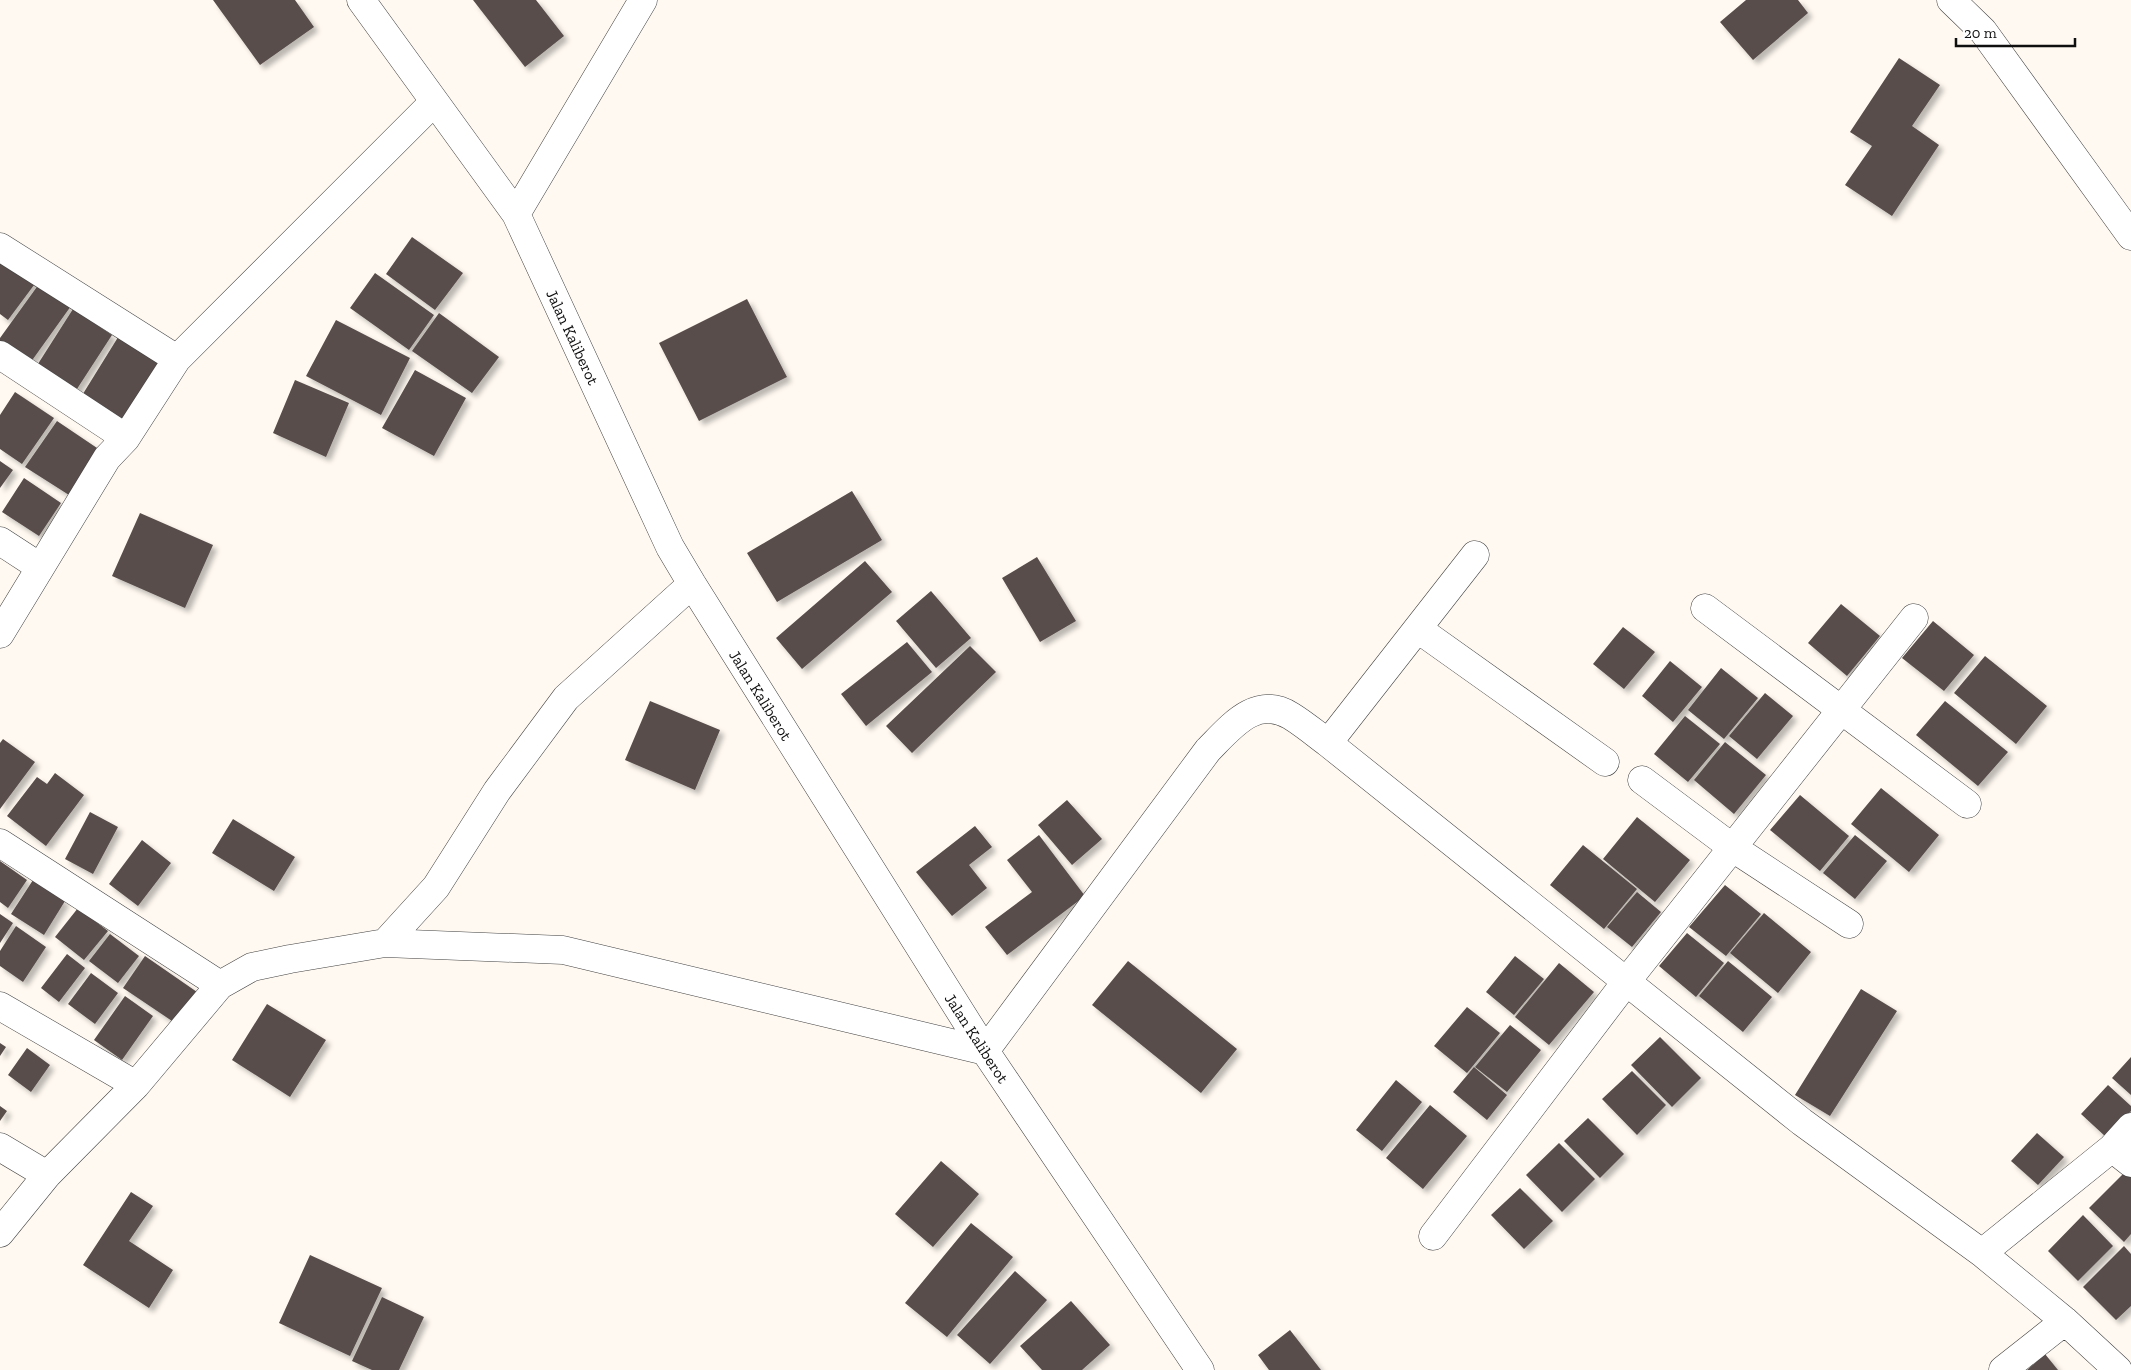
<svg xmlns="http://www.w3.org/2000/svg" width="2131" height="1370" viewBox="0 0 2131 1370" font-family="'Zilla Slab',serif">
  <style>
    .building { fill: #584d4b; filter: url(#shadow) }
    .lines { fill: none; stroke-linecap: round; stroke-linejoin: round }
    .street-casing { stroke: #424242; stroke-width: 29 }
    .street { stroke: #fff; stroke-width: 28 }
    .labels { text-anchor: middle; stroke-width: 5; stroke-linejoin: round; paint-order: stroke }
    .street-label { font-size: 16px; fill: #0f0f0f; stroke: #fff }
  </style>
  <defs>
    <filter id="shadow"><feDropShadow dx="4.5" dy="4.5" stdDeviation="2.5" flood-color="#0004"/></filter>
  </defs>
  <rect width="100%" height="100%" fill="#fff9f1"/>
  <path class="building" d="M213,0H295L314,27L260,65Z
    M473,0H536L564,36L525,67Z
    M1746,0H1798L1808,13L1753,60L1720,22Z
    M1899,58L1940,85L1912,126L1939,145L1892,216L1845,185L1872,146L1850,132Z
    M412,237L463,273L435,310L386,274Z
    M0,258L37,281L8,320L0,314Z
    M375,273L434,315L409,350L350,308Z
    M39,284L71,306L28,366L0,346V338Z
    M747,299L787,377L699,421L659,343Z
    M73,309L112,335L75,392L36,367Z
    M439,313L499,357L472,393L412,351Z
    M336,320L410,358L381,415L306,376Z
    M120,334L165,361L125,425L81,397Z
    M415,370L466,398L434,456L382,428Z
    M295,380L349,403L326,457L273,433Z
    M15,392L54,418L22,464L0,449V415Z
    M57,421L100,450L69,495L25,467Z
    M0,461L13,470L0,488Z
    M24,478L61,503L39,536L2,512Z
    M852,491L882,540L777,602L747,553Z
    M140,513L213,545L185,608L112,576Z
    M1037,557L1076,621L1040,642L1002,578Z
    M865,561L892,592L802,669L776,638Z
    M931,591L971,638L936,668L896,621Z
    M1841,604L1880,636L1847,676L1808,643Z
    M1933,621L1974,655L1944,691L1902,658Z
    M1623,627L1655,652L1624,689L1593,664Z
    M907,642L932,672L866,726L841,694Z
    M970,646L996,672L912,753L886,726Z
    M1985,656L2047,706L2016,744L1954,693Z
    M1670,661L1702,687L1673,722L1642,696Z
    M1721,668L1758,698L1724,739L1688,710Z
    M1765,693L1793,716L1757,759L1729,736Z
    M650,701L720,730L695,790L625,760Z
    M1945,701L2008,752L1978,786L1916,735Z
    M1685,716L1720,744L1688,782L1654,754Z
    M3,739L35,762L0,809V743Z
    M1725,742L1766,775L1734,814L1694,780Z
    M55,773L84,795L46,846L7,816L37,777L47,784Z
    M1881,788L1939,835L1909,872L1851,824Z
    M1800,795L1849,836L1820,871L1770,830Z
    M1067,800L1102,839L1072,865L1038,825Z
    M90,812L118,827L93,874L65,859Z
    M1637,817L1690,860L1655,902L1603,859Z
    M233,819L295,857L274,891L212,853Z
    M975,826L992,847L969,865L987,888L952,916L916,872Z
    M1039,835L1085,896L1007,955L985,927L1032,892L1007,860Z
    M1855,835L1887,861L1855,899L1823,873Z
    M142,840L171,863L138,906L109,884Z
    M1583,845L1637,889L1604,929L1550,885Z
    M0,861L27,880L8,908L0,902Z
    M33,880L65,901L44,935L11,914Z
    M1725,885L1761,914L1726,956L1689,927Z
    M1637,892L1661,912L1632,947L1607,927Z
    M78,908L108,931L84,960L55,937Z
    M1764,913L1811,952L1778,993L1730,953Z
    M0,914L13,923L0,943Z
    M16,926L46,947L23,982L0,966V951Z
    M1687,933L1724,963L1696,997L1659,966Z
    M110,934L139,956L118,983L89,961Z
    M67,954L85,968L59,1002L41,988Z
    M145,956L197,992L175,1023L123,988Z
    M1515,956L1544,979L1514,1015L1486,992Z
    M1128,961L1237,1049L1201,1093L1092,1005Z
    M1728,961L1772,997L1743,1032L1699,996Z
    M1559,963L1594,992L1549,1045L1515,1017Z
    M91,973L118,993L95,1024L68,1004Z
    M1861,989L1897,1011L1830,1116L1795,1095Z
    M125,996L153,1016L122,1060L94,1040Z
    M267,1004L326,1040L290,1097L232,1060Z
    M1467,1007L1500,1033L1467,1073L1434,1046Z
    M1510,1025L1541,1050L1507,1092L1475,1067Z
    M1660,1037L1701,1078L1672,1107L1631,1065Z
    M0,1043L6,1047L0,1056Z
    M27,1048L50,1065L31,1092L8,1075Z
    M2131,1057V1095L2112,1078Z
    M1474,1067L1507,1095L1487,1120L1453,1092Z
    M1632,1071L1666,1105L1637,1135L1602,1099Z
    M1396,1080L1422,1102L1382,1151L1356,1130Z
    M2108,1085L2131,1106V1111L2106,1137L2081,1114Z
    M1430,1105L1467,1136L1423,1189L1386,1158Z
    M0,1106L7,1111L0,1121Z
    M1588,1118L1624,1154L1600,1178L1564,1141Z
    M2037,1133L2064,1157L2038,1185L2011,1161Z
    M1559,1143L1595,1179L1562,1212L1526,1175Z
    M941,1161L979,1194L933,1247L895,1214Z
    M2126,1171L2131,1177V1234L2124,1242L2089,1208Z
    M1520,1188L1553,1221L1524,1249L1491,1215Z
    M131,1192L153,1206L129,1241L173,1270L149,1308L83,1265Z
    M2083,1215L2113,1246L2078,1281L2048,1251Z
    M971,1223L1013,1257L947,1337L905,1303Z
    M2124,1246L2131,1254V1306L2116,1320L2083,1287Z
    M310,1255L382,1288L350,1356L279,1323Z
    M1015,1271L1047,1300L990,1364L957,1335Z
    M382,1297L424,1317L399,1370H372L352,1361Z
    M1071,1301L1110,1345L1082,1370H1042L1020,1346Z
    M1290,1330L1321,1370H1269L1258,1355Z
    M2045,1354L2058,1370H2027Z"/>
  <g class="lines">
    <defs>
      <path id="street" d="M361,0L516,214L670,547L692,584L985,1051L1200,1370
        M1951,0L1983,31L2131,236
        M516,214L643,0
        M0,247L177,359
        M0,355L126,438
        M0,541L40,567
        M1705,608L1967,804
        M1418,629L1605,762
        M0,634L107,458L126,438L177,359L434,102
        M1328,743L1475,555
        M1642,780L1733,848L1849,924
        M0,843L220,985
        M385,943L436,887L497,791L566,698L692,584
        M0,1006L136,1085
        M0,1147L47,1175
        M2112,1148L2131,1163
        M0,1233L47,1175L136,1085L220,985L252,967L290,959L385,943L563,950L985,1051L1208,750C1230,728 1256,694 1291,716C1304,724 1316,734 1328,743L1802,1122L1982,1253L2065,1321L2118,1370
        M1433,1236L1626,982L1914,618
        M1982,1253L2112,1148L2131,1127
        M2003,1370L2065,1321"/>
    </defs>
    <use href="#street" class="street-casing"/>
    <use href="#street" class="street"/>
  </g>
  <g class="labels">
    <g class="street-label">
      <text transform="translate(573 337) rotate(65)" y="6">Jalan Kaliberot</text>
      <text transform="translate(761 695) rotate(58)" y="6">Jalan Kaliberot</text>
      <text transform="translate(977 1038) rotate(57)" y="6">Jalan Kaliberot</text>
    </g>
  </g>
  <path d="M1956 38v8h119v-8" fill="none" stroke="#0f0f0f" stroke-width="2.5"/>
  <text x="1964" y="38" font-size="15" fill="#0f0f0f" stroke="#ffffff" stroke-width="4" paint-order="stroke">20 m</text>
</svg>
